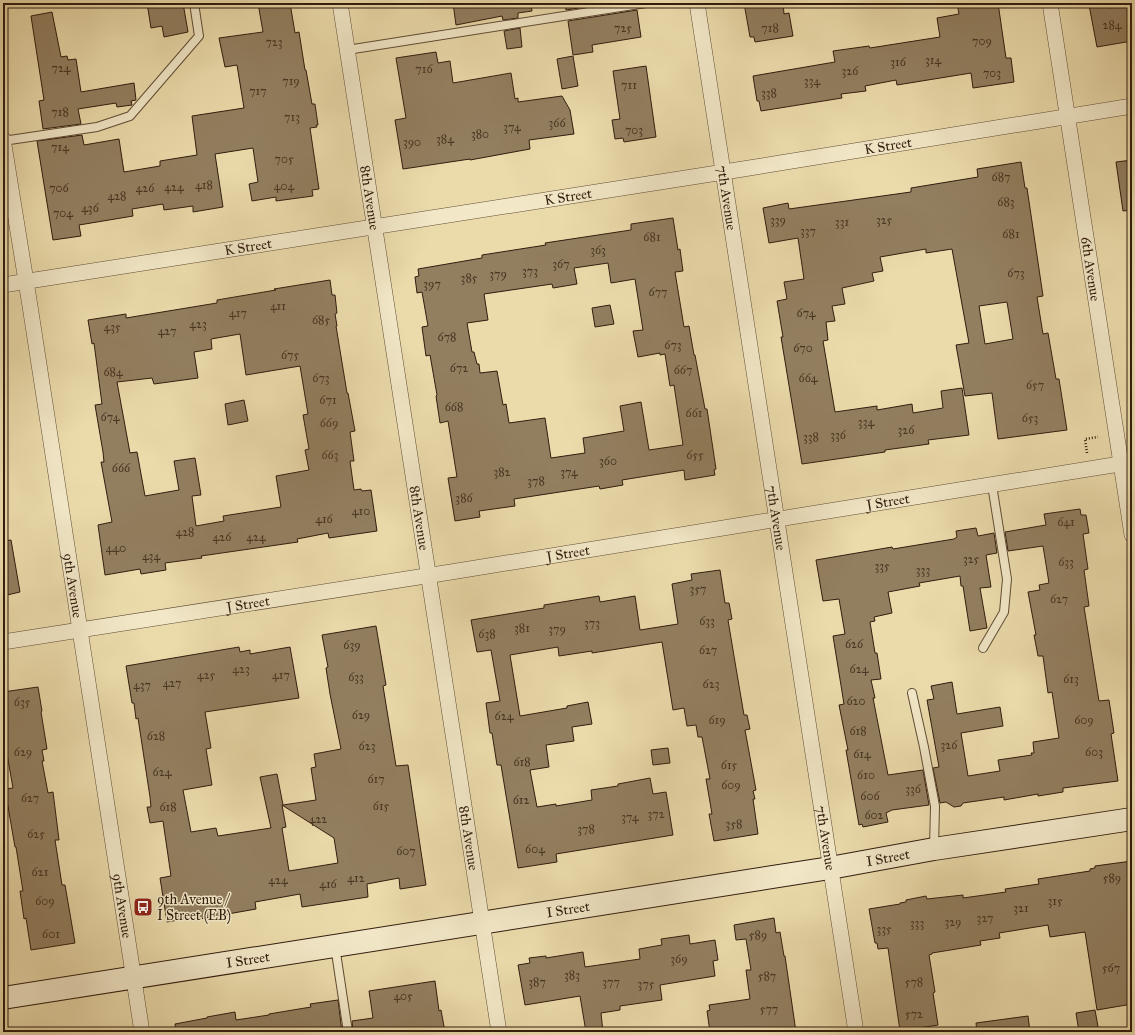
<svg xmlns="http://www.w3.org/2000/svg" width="1135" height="1035" viewBox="0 0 1135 1035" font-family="'IM FELL Great Primer',serif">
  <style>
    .building { fill: #927f60; stroke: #311c0e; fill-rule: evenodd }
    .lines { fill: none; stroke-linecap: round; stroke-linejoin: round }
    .lane-casing { stroke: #604c35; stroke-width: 10 }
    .street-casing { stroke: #604c35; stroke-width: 16 }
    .secondary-casing { stroke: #311c0e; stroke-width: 24 }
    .path { stroke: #311c0e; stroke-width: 2.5; stroke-dasharray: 1 2; stroke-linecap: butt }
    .lane { stroke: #f2e8c8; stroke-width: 8 }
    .street { stroke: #f2e8c8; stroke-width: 15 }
    .secondary { stroke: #f2e8c8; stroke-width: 22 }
    .labels { text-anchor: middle; stroke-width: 3; stroke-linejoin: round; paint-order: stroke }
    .number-label { font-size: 12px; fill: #493522 }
    .street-label { font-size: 14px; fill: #311c0e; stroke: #f2e8c8 }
    .poi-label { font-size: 14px; fill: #311c0e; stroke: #f2e8c8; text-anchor: start }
  </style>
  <rect width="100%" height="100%" fill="#ebdbab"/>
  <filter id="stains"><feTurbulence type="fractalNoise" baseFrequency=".005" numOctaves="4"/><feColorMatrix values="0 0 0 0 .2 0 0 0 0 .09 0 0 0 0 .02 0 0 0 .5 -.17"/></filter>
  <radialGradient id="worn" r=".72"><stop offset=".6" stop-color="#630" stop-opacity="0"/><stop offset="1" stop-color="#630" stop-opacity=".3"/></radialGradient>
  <path class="building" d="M147,3H183L188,32L164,37L162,26L151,28Z
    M258,3H290L295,33L299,32L305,70H306L312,104H315L318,125H316L317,127L310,128L319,189L312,190L313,196L276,201V197L252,201L249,184L258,182L253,148L215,154L223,207L193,212V206L164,210L163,204L132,209L133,216L79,225L81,236L53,240L37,141L82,135L84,145L119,139L124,172L160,166V161L197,155L192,116L244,108L237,65L225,67L219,38L263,32Z
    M453,3H531L532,11L518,13V18L503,20L502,16L456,25Z
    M565,3H611L566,10Z
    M744,3H783L784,14L789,13L793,36L755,42L754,37H750Z
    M957,3H998L1006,58H1011L1014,82L973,88L971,73L897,85L896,80L865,86L866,91L841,94L842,98L761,111L759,101H757L753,76L835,62L833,51L869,46L870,48L940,37L937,18L959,14Z
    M1100,3H1108L1109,8L1132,4V41L1097,47L1089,5Z
    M637,10L641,37L592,45L593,52L573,55L568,21Z
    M52,12L61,57L67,56L68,60L76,59L81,92L134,83L136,100L131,101L132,105L117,107L116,103L78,109L81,124L43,129L39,101L44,100L31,16Z
    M520,28L522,47L507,49L504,31Z
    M436,52L438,63L450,61L453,83L511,73L515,99L518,98V102L562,96L570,110L574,134L529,140L530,149L470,160V159L403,169L395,120L406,118L396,58Z
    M573,56L578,86L562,89L557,59Z
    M646,66L656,137L624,142L623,138L615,139L612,120L620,119L613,71Z
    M1132,160V210L1123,211L1116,162Z
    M1021,162L1025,188H1027L1043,296L1037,297L1043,334L1048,333L1056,379H1059L1067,430L998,439L992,393L965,396L956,345L969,343L952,249L926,253V249L880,257L883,271L872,273L874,281L842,288L845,304L832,306L835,321L826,322L828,340L823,341L835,412L877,406V410L912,404L913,413L943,408L941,391L962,388L969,435L928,440L929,444L885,450V452L802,464L781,337H783L777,301L787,299L784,282L804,279L798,238L769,243L763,208L788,203L789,209L911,192V188L978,177L977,169ZM1007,302L1013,339L985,344L979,306Z
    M673,218L678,250L680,249L683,271L675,272L684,327L689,326L694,355H695L705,409H707L716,469L714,470L715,475L685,480L684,470L622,480L623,485L600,489L599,486L514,499L515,506L479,511L480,517L455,521L448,478L457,477L448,421L440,423L436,396L437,395L430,355L426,356L422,327L428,326L422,292L417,293L415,277L419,276L418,269L482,258V255L546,245L545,243L631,230V224ZM608,263L611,283L635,279L643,330L633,331L638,357L660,353V355L665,354L670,386L674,385L683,445L649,450L641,402L620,406L624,431L583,438L585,453L551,458L545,418L509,423L506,404L503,405L497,371L480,373L479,364H477L474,352H472L467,323L488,320L484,294L552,284L553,288L577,284L574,268Z
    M330,280L332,295H335L337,313L335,314L337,326H336L347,393H348L355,431L350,432L354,461H350L354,490L361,489L362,491L371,490L377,531L329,538L328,533L297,539L298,542L201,556L202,558L165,563L166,570L141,574L140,569L105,575L98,525L112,522L101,462H104L103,452L95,405L102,404L94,343L92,344L88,320L126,314V318L217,303V300L276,290L274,289ZM240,334L246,375L300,366L308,414L303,415L309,449L305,450L309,470L276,476L281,507L223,516L224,521L196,526L192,496L201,495L195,458L174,461L179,490L145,496L137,452L130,453L117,382L152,378L154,384L198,378L194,352L212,349L211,339Z
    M610,305L614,324L595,327L592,308Z
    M244,400L248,421L228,425L225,404Z
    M1080,509L1081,515H1086L1089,533L1083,534L1088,569L1084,570L1089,606L1084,607L1099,701L1109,700L1114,733L1111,734L1118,781L1063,788V792L1038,796V794L1004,800V797L963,803L961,806L954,807L946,802L940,803L933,768L939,767L927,700L934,699L931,686L952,682L957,714L1000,707L1003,726L961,733L968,776L1000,771L998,760L1032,755L1031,753H1034L1033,742L1059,738L1052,692L1048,693L1043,656H1038L1034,635H1036L1028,592L1040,590L1039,585L1049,583L1043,546L1008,551L1005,532L1046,525L1044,514Z
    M976,528L978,536L994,533L997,553L986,555L991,587L980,588L987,628L970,631L963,586H961L960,576L919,583L920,586L888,592L892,613L874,617L875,621L870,622L875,653H877L881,679L871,680L875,698H873L888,775L923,770L929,805L892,810L886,813L888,822L863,827L862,824L859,825L846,750H848L839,705L844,704L833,636L845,634L839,599L823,601L816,560L892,547L893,549L954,539L957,537L956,531Z
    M11,540L20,592L3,596V541Z
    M720,570L725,603H729L732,619L728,620L736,668L744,715H747L750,729L745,730L756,790L753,791L755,799H753L758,834L714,841L709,814H712L706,779H710L702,737H698L696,725L687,726L684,708L673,710L662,642L592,653V651L559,656L558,647L510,655L520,716L567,708V706L588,702L592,724L572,727L574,741L546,745L549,767L530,770L537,807L556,804V806L592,800L591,790L618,786V784L650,778L653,794L666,792L673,835L556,854L557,862L518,868L501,765H497L492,733H490L486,703L500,701L491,650L477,652L471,620L544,608V605L599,596L600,602L635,596L640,630L678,624L672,584L692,580L691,574Z
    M376,626L386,685L383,686L396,766L408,765L426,885L400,889L399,878L367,884L368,897L302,907L300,894L255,902L256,909L194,920V917L167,922L160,878L171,876L163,821L150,823L147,807H151L150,797L138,718L136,719L134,703H132L126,666L239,647L240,652L250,650V654L290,647L299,698L205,712L211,748L206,749L212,785L183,790L191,832L216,828L218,836L271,828L260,777L277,774L283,805L316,800L311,768L316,767L314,754L341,749L330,694L326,668L328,667L322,635ZM282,805L334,838L338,863L289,871L282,828L286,827Z
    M38,687L42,711L41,712L47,749L42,750L44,761H42L48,793L53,792L59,840H55L62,885H65L75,943L31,950L26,918L24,919L20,891H23L16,847H15L5,789L13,788L7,754L3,755V692Z
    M668,748L670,763L653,765L651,750Z
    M1132,861V1004L1097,1010L1085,932L1050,937L1048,925L999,933L1000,938L980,941L981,945L932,953V954L929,955L935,992L933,993L938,1025L900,1031L888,948L878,949L877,943H875L869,909L900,904V903L906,902V900L926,896L927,899L963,895V898L1006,892L1005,889L1039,884L1038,879L1090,871V869L1095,868V866Z
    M774,918L776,933L780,932L784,956H785L796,1032H710L707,1011L710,1010L709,1005L750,999L746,970H751L746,939L736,940L734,925Z
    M689,935L690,944L715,940L718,960L713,961L715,976L660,985L662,1000L620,1006V1010L601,1013L603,1032H586L580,996L525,1005L518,965L530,963L529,958L546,956V958L583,952L585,967L640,959L639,949L662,945L661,939Z
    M435,981L439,1011L441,1010L445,1032H353L352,1021L373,1018L369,991Z
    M338,1000L342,1032H176L175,1024L207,1018V1017L235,1012L236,1020L269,1015V1014L311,1007L310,1004Z
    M1095,1010L1099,1032H1079L1076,1013Z
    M1028,1016L1030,1032H977L976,1023Z"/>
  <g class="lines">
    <defs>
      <path id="lane" d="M347,50L646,3
        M3,141L97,127L130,116L199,36L194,3
        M983,648L1004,612L1007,579L992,485
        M912,693L924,747L935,806L934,848
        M335,946L348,1032"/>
      <g id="street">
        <path id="s1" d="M340,3L499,1032"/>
        <path id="s2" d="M697,3L856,1032"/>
        <path id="s3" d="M1050,3L1132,535"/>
        <path id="s4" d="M3,139L30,306L142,1032"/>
        <path id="s5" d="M3,285L743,169L1132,106"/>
        <path id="s6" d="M3,642L451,572L1132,462"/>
      </g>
      <g id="secondary">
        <path id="s7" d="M3,998L830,868L934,849L1132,819"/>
      </g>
    </defs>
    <use href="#lane" class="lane-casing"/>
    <use href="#street" class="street-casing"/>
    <use href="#secondary" class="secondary-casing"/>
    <path class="path" d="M1087,453L1085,439L1098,437"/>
    <use href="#lane" class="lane"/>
    <use href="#street" class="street"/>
    <use href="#secondary" class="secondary"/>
  </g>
  <defs>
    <symbol id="bus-square" viewBox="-11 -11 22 22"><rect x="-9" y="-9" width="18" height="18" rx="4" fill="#8f2418" stroke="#f2e8c8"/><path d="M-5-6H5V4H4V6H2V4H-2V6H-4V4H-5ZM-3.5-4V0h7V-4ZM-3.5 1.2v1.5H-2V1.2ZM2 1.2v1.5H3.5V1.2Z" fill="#fff"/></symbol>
  </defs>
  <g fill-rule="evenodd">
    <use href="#bus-square" x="132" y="896" width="22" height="22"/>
  </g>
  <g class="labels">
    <g class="number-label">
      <text x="1112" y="29">284</text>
      <text x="623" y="32">725</text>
      <text x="770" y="32">718</text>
      <text x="982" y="45">709</text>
      <text x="274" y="46">723</text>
      <text x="933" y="64">314</text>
      <text x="898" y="66">316</text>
      <text x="61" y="72">724</text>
      <text x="424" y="73">716</text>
      <text x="850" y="75">326</text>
      <text x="992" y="77">703</text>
      <text x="291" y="85">719</text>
      <text x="812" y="85">334</text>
      <text x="629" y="89">711</text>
      <text x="258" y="95">717</text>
      <text x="769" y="97">338</text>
      <text x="60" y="116">718</text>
      <text x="292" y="121">713</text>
      <text x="557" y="127">366</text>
      <text x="512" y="131">374</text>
      <text x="634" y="134">703</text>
      <text x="480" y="138">380</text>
      <text x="445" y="143">384</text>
      <text x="412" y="146">390</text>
      <text x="60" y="151">714</text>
      <text x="284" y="163">705</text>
      <text x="1001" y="181">687</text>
      <text x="204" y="189">418</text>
      <text x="284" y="190">404</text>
      <text x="174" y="191">424</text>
      <text x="59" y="192">706</text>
      <text x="145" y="192">426</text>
      <text x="117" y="200">428</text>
      <text x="1006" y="206">683</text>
      <text x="90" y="212">436</text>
      <text x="63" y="217">704</text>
      <text x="778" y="224">339</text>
      <text x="884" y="224">325</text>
      <text x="842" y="226">331</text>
      <text x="808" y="235">337</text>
      <text x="1011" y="238">681</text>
      <text x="652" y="241">681</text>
      <text x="598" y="254">363</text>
      <text x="561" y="268">367</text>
      <text x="530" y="275">373</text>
      <text x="1016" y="277">673</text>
      <text x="498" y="278">379</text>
      <text x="469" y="282">385</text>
      <text x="432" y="288">397</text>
      <text x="658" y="296">677</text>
      <text x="278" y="310">411</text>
      <text x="238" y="317">417</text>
      <text x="806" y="317">674</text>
      <text x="321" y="324">685</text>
      <text x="198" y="328">423</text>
      <text x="112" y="331">435</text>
      <text x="167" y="335">427</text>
      <text x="447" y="341">678</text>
      <text x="673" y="349">673</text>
      <text x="803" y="352">670</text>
      <text x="290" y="359">675</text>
      <text x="459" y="372">672</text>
      <text x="683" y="374">667</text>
      <text x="113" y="376">684</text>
      <text x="321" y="382">673</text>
      <text x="808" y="382">664</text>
      <text x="1035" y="389">657</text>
      <text x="328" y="404">671</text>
      <text x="454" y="411">668</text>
      <text x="694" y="417">661</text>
      <text x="110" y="421">674</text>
      <text x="1030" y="422">653</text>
      <text x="866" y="426">334</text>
      <text x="329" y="427">669</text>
      <text x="906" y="434">326</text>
      <text x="838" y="439">336</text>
      <text x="811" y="441">338</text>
      <text x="330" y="459">663</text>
      <text x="695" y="459">655</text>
      <text x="608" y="465">360</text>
      <text x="121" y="472">666</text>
      <text x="502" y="476">382</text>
      <text x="569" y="476">374</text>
      <text x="536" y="485">378</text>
      <text x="464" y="502">386</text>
      <text x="361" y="515">410</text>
      <text x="324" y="523">416</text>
      <text x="1066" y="526">641</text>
      <text x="185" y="536">428</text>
      <text x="222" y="541">426</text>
      <text x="256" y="541">424</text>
      <text x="116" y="552">440</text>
      <text x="151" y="560">434</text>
      <text x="971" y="563">325</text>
      <text x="1066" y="566">633</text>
      <text x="882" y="570">335</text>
      <text x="923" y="574">333</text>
      <text x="698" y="593">357</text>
      <text x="1059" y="603">627</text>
      <text x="707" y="625">633</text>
      <text x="592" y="627">373</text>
      <text x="522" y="632">381</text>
      <text x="557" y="633">379</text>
      <text x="487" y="638">638</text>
      <text x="854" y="648">626</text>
      <text x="352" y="649">639</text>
      <text x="708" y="654">627</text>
      <text x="241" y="673">423</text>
      <text x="859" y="673">624</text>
      <text x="206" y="679">425</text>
      <text x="281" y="679">417</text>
      <text x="356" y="681">633</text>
      <text x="1071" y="683">613</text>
      <text x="172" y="687">427</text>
      <text x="711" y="688">623</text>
      <text x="142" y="689">437</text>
      <text x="856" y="705">620</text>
      <text x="22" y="706">635</text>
      <text x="361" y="719">629</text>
      <text x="504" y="720">624</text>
      <text x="717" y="724">619</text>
      <text x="1084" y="724">609</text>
      <text x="858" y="735">618</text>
      <text x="156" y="740">628</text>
      <text x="949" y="749">326</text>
      <text x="367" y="750">623</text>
      <text x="23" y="756">629</text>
      <text x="1094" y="756">603</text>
      <text x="862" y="758">614</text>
      <text x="522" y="766">618</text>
      <text x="729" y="769">615</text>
      <text x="162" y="776">624</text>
      <text x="866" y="779">610</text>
      <text x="376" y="783">617</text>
      <text x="731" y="789">609</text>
      <text x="913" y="793">336</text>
      <text x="870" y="800">606</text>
      <text x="30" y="802">627</text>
      <text x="521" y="804">612</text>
      <text x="381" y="810">615</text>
      <text x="168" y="811">618</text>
      <text x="656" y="818">372</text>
      <text x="874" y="819">602</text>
      <text x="630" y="821">374</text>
      <text x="318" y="823">422</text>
      <text x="734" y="828">358</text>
      <text x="586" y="833">378</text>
      <text x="36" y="838">625</text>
      <text x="535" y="853">604</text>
      <text x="406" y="855">607</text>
      <text x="40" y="876">621</text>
      <text x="356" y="882">412</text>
      <text x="1112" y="882">589</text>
      <text x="278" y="884">424</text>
      <text x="328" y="888">416</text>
      <text x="45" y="905">609</text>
      <text x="1055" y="905">315</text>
      <text x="1021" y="912">321</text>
      <text x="985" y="922">327</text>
      <text x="953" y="926">329</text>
      <text x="917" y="927">333</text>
      <text x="884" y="933">335</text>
      <text x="51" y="938">601</text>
      <text x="758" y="939">589</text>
      <text x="679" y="963">369</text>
      <text x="1111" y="972">567</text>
      <text x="572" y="979">383</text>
      <text x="767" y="980">587</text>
      <text x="537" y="986">387</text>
      <text x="611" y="986">377</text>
      <text x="914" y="986">578</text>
      <text x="646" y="988">375</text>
      <text x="403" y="1000">405</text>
      <text x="769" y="1013">577</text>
      <text x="914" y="1018">572</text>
    </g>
    <g class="street-label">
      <text dy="5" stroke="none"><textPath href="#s5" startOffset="896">K Street</textPath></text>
      <text dy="5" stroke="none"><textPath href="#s5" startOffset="572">K Street</textPath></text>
      <text dy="5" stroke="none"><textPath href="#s1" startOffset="197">8th Avenue</textPath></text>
      <text dy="5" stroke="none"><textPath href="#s2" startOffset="197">7th Avenue</textPath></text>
      <text dy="5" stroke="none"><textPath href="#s5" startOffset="248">K Street</textPath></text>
      <text dy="5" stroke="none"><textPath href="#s3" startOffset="269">6th Avenue</textPath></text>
      <text dy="5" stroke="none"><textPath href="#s6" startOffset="896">J Street</textPath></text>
      <text dy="5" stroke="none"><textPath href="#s1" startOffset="521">8th Avenue</textPath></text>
      <text dy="5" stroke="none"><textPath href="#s2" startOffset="521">7th Avenue</textPath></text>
      <text dy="5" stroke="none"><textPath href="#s6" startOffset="572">J Street</textPath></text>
      <text dy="5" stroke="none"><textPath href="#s4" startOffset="452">9th Avenue</textPath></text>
      <text dy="5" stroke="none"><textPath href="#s6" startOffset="248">J Street</textPath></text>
      <text dy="5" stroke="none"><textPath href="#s1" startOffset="845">8th Avenue</textPath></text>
      <text dy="5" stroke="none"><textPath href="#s2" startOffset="845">7th Avenue</textPath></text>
      <text dy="5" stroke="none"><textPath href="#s7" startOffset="896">I Street</textPath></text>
      <text dy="5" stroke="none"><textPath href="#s4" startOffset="776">9th Avenue</textPath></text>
      <text dy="5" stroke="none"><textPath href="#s7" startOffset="572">I Street</textPath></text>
      <text dy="5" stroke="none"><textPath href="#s7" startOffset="248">I Street</textPath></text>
    </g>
    <g class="poi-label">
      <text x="157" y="904">9th Avenue /<tspan x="157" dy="16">I Street (EB)</tspan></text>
    </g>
  </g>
  <rect width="1135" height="1035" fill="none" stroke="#ebdbab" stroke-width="16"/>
  <rect x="4" y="4" width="1127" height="1027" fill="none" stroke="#311c0e" stroke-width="2"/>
  <rect x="8" y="8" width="1119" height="1019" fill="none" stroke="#311c0e"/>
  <rect width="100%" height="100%" filter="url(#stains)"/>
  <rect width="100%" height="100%" fill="url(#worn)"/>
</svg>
